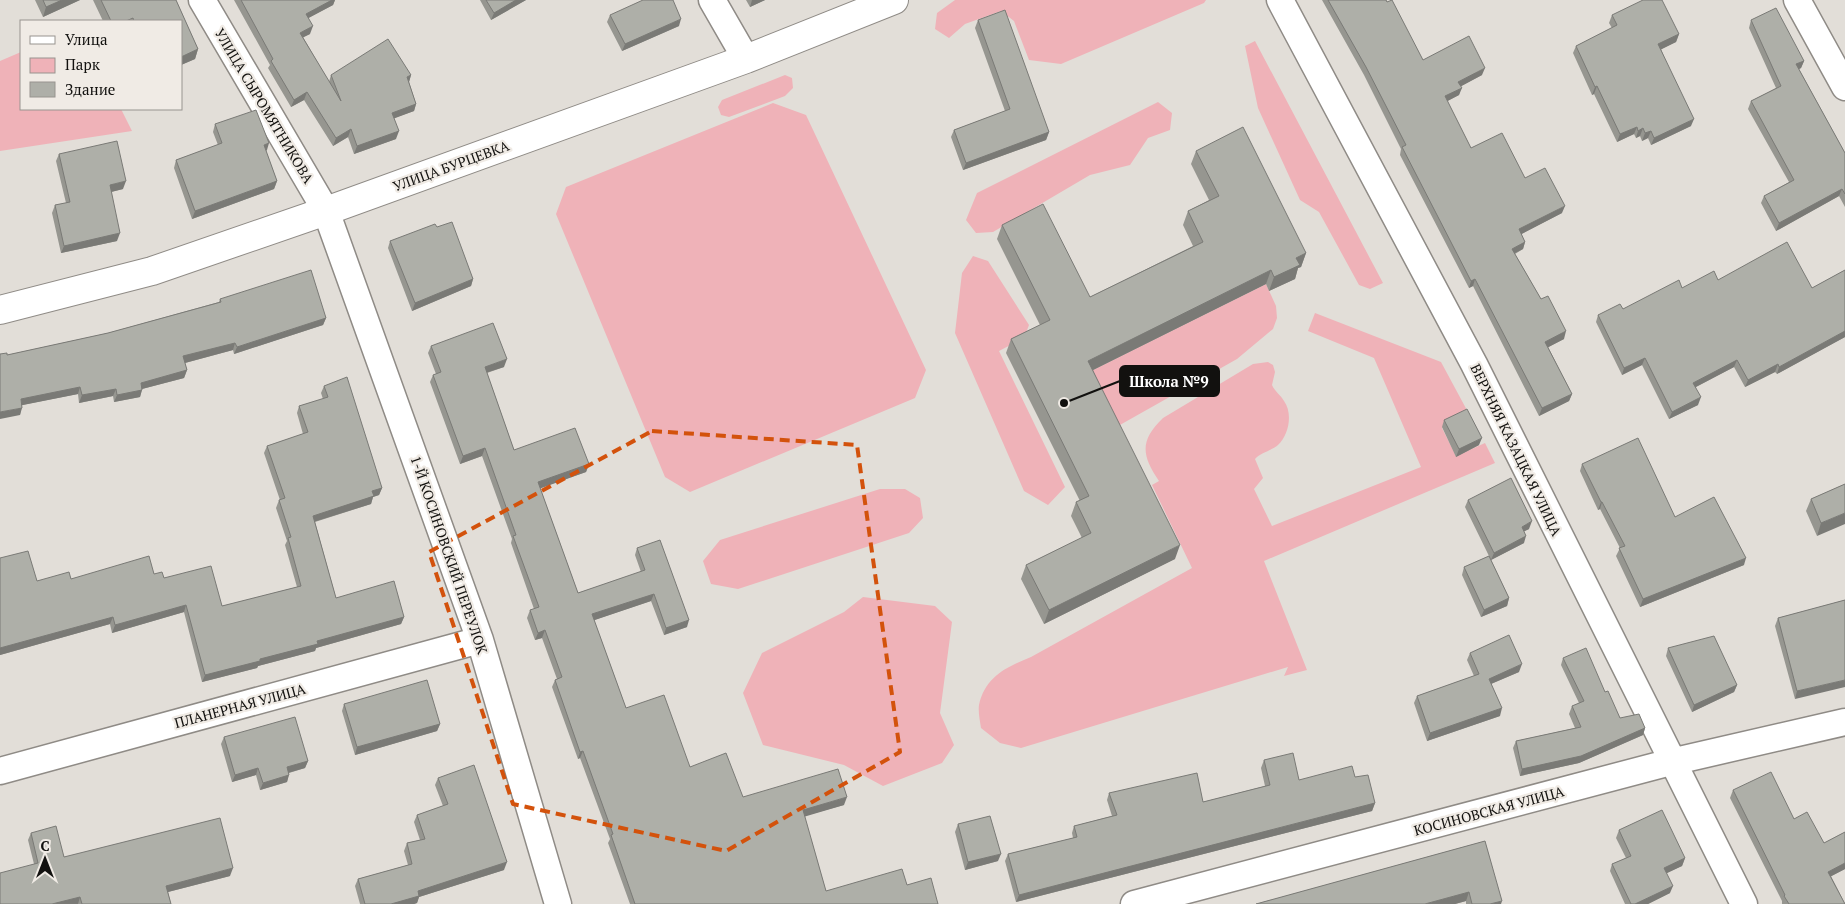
<svg xmlns="http://www.w3.org/2000/svg" width="1845" height="904" viewBox="0 0 1845 904" font-family="'PT Serif',serif">
  <style>
    .green { fill: #efb2b8 }
    .lines { fill: none; stroke-linecap: round; stroke-linejoin: round }
    .minor-casing { stroke: #8f8b86; stroke-width: 29 }
    .tertiary-casing { stroke: #8f8b86; stroke-width: 30 }
    .minor { stroke: #fff; stroke-width: 26 }
    .tertiary { stroke: #fff; stroke-width: 28 }
    .wall { fill: #969690 }
    .shaded-wall { fill: #7a7a76 }
    .building { fill: #aeafa8; stroke: #7a7a76 }
    .marked { fill: none; stroke: #d3520c; stroke-width: 4; stroke-dasharray: 10 6; stroke-linejoin: round }
    .labels { text-anchor: middle; stroke-width: 4.5; stroke-linejoin: round; paint-order: stroke }
    .street-label { font-size: 14px; fill: #12110f; stroke: #f0ebe5 }
    .leader { fill: none; stroke: #12110f; stroke-width: 2 }
    .callout-dot { fill: #12110f; stroke: #f0ebe5; stroke-width: 2 }
    .callout { fill: #12110f; stroke: #12110f; stroke-width: 2 }
    .callout-label { font-size: 15px; text-anchor: middle; font-weight: bold; fill: #fff }
  </style>
  <rect width="100%" height="100%" fill="#e2ded8"/>
  <path class="green" d="M955,0H1206L1204,3L1061,64L1029,60L1014,21L1001,11L965,24L949,38L935,29L937,13Z
    M1255,41L1383,283L1370,289L1359,285L1319,212L1300,200L1258,108L1245,46Z
    M21,52V109H121L132,131L0,151V61Z
    M785,75L792,78L793,88L785,96L729,117L721,115L718,107L722,100Z
    M1158,102L1172,113L1170,130L1148,138L1130,165L1090,175L993,232L976,233L966,220L977,193Z
    M773,103L806,115L926,370L915,398L690,492L665,477L556,214L566,187Z
    M973,256L988,261L1029,325L1024,338L999,351L1065,487L1048,505L1024,491L955,333L962,273Z
    M1266,284L1276,306L1277,318L1273,329L1237,359L1111,430L1083,375Z
    M1315,313L1441,362L1469,414L1442,428L1456,456L1485,443L1495,463L1264,561L1307,670L1284,676L1288,667L1021,748L1000,743L981,728C980,721 978,712 979,705C985,677 1006,667 1031,657L1192,568L1152,485L1159,481C1141,455 1140,440 1163,418L1253,364L1268,362L1273,365L1275,372L1272,385C1275,392 1281,395 1284,401C1293,413 1289,435 1278,445C1271,451 1261,452 1255,459L1263,478L1254,489L1272,526L1421,467L1374,358L1308,331Z
    M880,489H905L920,498L923,518L909,533L738,589L711,584L703,561L720,540Z
    M863,597L935,606L952,622L940,713L954,745L942,763L883,786L844,765L763,745L743,693L762,653L844,612Z"/>
  <g class="lines">
    <defs>
      <path id="minor" d="M202,0L326,211L480,640L558,904
        M712,0L746,59
        M1280,0L1474,364L1744,904
        M1797,0L1845,87
        M0,771L480,640
        M1134,904L1671,762L1845,722"/>
      <path id="tertiary" d="M0,310L152,271L326,211L746,59L894,0"/>
    </defs>
    <use href="#minor" class="minor-casing"/>
    <use href="#tertiary" class="tertiary-casing"/>
    <use href="#minor" class="minor"/>
    <use href="#tertiary" class="tertiary"/>
  </g>
  <path class="wall" d="M35,0H80L43,17Z
    M93,0H176L198,49L195,59L181,65V21H103Z
    M234,0H335L333,5L308,18L310,34L303,37L329,82L331,75H411L409,82L416,104L414,111L394,118L396,139L354,154L348,137L333,146L304,100L291,107L268,68L270,65Z
    M480,0H526L491,20Z
    M746,0H765L750,7Z
    M1322,0H1386L1423,60L1482,75L1461,86L1459,95L1447,101L1471,148L1525,178L1562,213L1521,234L1525,242L1523,249L1515,254L1564,339L1548,347L1572,394L1569,401L1539,416L1473,286L1469,288L1400,155L1401,149L1364,75Z
    M610,15L679,26L622,51L607,22Z
    M1612,15L1679,34L1676,42L1661,49L1691,126L1651,145L1648,138L1642,141L1640,136L1636,138L1634,134L1617,142L1594,94L1592,95L1573,53L1576,46L1612,28L1609,23Z
    M978,20L1049,132L1046,140L963,170L951,137L954,130L1005,111L975,28Z
    M1751,20L1804,61L1801,68L1799,69L1845,153V207L1839,196L1776,231L1761,203L1764,196L1789,182L1748,109L1751,101L1776,88L1749,28Z
    M215,124L267,150L266,151L277,181L274,189L192,219L174,168L176,160L218,145L213,132Z
    M1196,151L1306,253L1301,267L1298,268L1295,279L1269,291L1266,284L1093,370L1175,559L1044,624L1021,579L1026,565L1082,538L1071,516L1076,502L1080,501L1006,353L1011,339L1040,325L997,239L1002,225L1090,297L1193,246L1183,225L1188,211L1209,200L1191,164Z
    M59,154L123,189L111,192L117,241L61,253L52,213L55,205L66,203L56,161Z
    M437,227L473,279L471,286L412,311L388,248L390,241Z
    M1845,270V337L1777,374L1775,372L1745,387L1734,367L1696,387L1698,405L1669,419L1642,365L1622,375L1596,322L1598,315L1623,309L1718,280L1812,288Z
    M220,299L326,318L323,325L234,354L233,350L185,363L187,370L184,378L142,389L140,397L114,402L113,396L79,403L78,394L22,405L20,415L7,355L108,333L219,302Z
    M431,346L504,367L487,373L514,450L589,464L586,472L540,488L578,593L641,572L635,555L637,548L687,627L664,635L651,601L594,620L626,708L690,767L743,797L844,805L804,816L826,891L907,885L938,904H630L608,843L610,839L580,758L578,759L552,687L555,680L557,679L542,638L535,640L527,618L530,610L534,609L511,543L512,539L482,456L460,464L430,382L433,375L436,374L428,353Z
    M324,386L382,488L379,495L373,497L371,504L315,522L336,598L404,617L401,624L316,648L315,651L258,666L257,668L202,682L184,612L112,633L110,624L0,655V558L37,581L154,574L164,578L222,606L297,587L285,545L287,541L276,508L279,500H280L264,453L267,446L303,434L297,413L299,406L323,399L321,393Z
    M1444,420L1479,445L1456,457L1442,427Z
    M1582,464L1675,517L1744,565L1640,607L1616,556L1620,548L1600,509L1598,510L1580,471Z
    M1845,484L1817,536L1806,511L1811,499Z
    M1468,500L1529,529L1524,531V543L1491,560L1509,598L1507,606L1481,617L1462,575L1464,567L1489,556L1465,507Z
    M1845,600L1795,699L1775,626L1778,618Z
    M1668,648L1737,685L1734,692L1692,712L1666,656Z
    M1470,653L1519,672L1491,684L1500,716L1427,741L1414,703L1417,696L1474,676L1467,660Z
    M1563,658L1605,692L1620,718L1645,728L1643,735L1579,763L1520,776L1513,748L1516,741L1575,728L1569,714L1572,706L1579,703L1561,665Z
    M344,704L440,724L437,731L355,755L342,711Z
    M224,737L308,761L305,768L289,773L287,782L260,790L256,775L232,782L221,744Z
    M1264,760L1299,780L1355,777L1375,803L1372,811L1016,902L1005,861L1008,854L1073,838L1072,833L1074,826L1112,816L1107,800L1109,793L1203,802L1265,786L1261,768Z
    M438,778L504,870L419,897L417,903L414,904H360L355,886L358,879L408,865L404,851L407,843L420,840L414,822L417,815L443,806L435,785Z
    M1733,790L1794,819L1824,843L1845,832V869L1831,876L1845,904H1782V901L1730,798Z
    M958,824L998,861L965,870L955,832Z
    M1619,830L1685,858L1682,866L1666,873L1670,893L1648,904H1625L1610,871L1612,864L1626,858L1616,838Z
    M31,833L64,857L230,876L168,892L171,904H0L34,864L28,840Z
    M1485,841L1501,904H1466V901L1455,904H1256Z"/>
  <path class="shaded-wall" d="M62,0H80L43,17L46,7Z
    M332,0H335L333,5L303,21L306,14Z
    M516,0H526L491,20L494,13Z
    M752,0H765L750,7Z
    M681,19L679,26L622,51L625,44Z
    M313,26L310,34L298,40L300,33Z
    M1679,34L1676,42L1656,52L1658,44Z
    M198,49L195,59L181,65V57Z
    M1804,61L1801,68L1793,72L1796,64Z
    M1485,68L1482,75L1456,89L1458,82Z
    M411,75L409,82L407,77Z
    M1597,86L1594,94L1592,95L1595,87Z
    M1462,88L1459,95L1442,104L1445,96Z
    M307,92L304,100L291,107L294,100Z
    M416,104L414,111L390,120L392,113Z
    M1694,119L1691,126L1651,145L1654,138Z
    M1637,127L1634,134L1617,142L1620,134Z
    M1643,128L1640,136L1636,138L1638,131Z
    M351,129L348,137L333,146L336,138Z
    M399,131L396,139L354,154L357,146Z
    M1651,131L1648,138L1642,141L1645,133Z
    M1049,132L1046,140L963,170L966,163Z
    M269,143L267,150L261,153L264,145Z
    M126,181L123,189L107,193L110,185Z
    M277,181L274,189L192,219L195,211Z
    M1842,189L1839,196L1776,231L1779,223Z
    M1565,206L1562,213L1516,237L1519,229Z
    M120,233L117,241L61,253L64,246Z
    M1525,242L1523,249L1509,256L1512,249Z
    M1306,253L1301,267L1298,268L1295,279L1269,291L1274,277L1296,258Z
    M1271,270L1266,284L1083,375L1088,361Z
    M473,279L471,286L412,311L415,303Z
    M1475,279L1473,286L1469,288L1471,281Z
    M326,318L323,325L234,354L237,347Z
    M1566,331L1564,339L1543,350L1545,342Z
    M1845,331V337L1777,374L1779,367Z
    M235,343L233,350L181,364L183,356Z
    M1645,358L1642,365L1622,375L1624,368Z
    M507,359L504,367L482,374L485,367Z
    M1737,360L1734,367L1690,390L1693,383Z
    M1778,364L1775,372L1745,387L1748,380Z
    M187,370L184,378L138,390L141,383Z
    M80,387L78,394L18,406L21,399Z
    M116,389L113,396L79,403L82,395Z
    M142,390L140,397L114,402L117,395Z
    M1572,394L1569,401L1539,416L1542,408Z
    M1701,397L1698,405L1669,419L1672,412Z
    M22,408L20,415L0,419V412Z
    M1482,438L1479,445L1456,457L1459,449Z
    M485,448L482,456L460,464L463,456Z
    M589,464L586,472L536,490L538,482Z
    M382,488L379,495L373,497L371,504L310,523L313,516L372,491Z
    M1601,502H1602L1600,509L1598,510Z
    M1845,513V524L1817,536L1821,523Z
    M1532,521L1529,529L1519,534L1522,527Z
    M1526,536L1524,543L1491,560L1494,553Z
    M1180,545L1175,559L1044,624L1049,610Z
    M1746,558L1744,565L1640,607L1643,599Z
    M654,594L651,601L589,622L592,614Z
    M1509,598L1507,606L1481,617L1484,610Z
    M186,605L184,612L112,633L115,625Z
    M113,617L110,624L0,655V648Z
    M404,617L401,624L316,648L315,651L258,666L257,668L202,682L205,675L260,659L317,641Z
    M689,620L687,627L664,635L666,628Z
    M545,630L542,638L535,640L538,633Z
    M1522,664L1519,672L1486,686L1489,679Z
    M1845,680V687L1795,699L1797,691Z
    M1737,685L1734,692L1692,712L1694,705Z
    M1502,708L1500,716L1427,741L1430,733Z
    M440,724L437,731L355,755L357,747Z
    M1645,728L1643,735L1579,763L1520,776L1522,769Z
    M583,751L580,758L578,759L580,752Z
    M308,761L305,768L284,774L287,767Z
    M258,768L256,775L232,782L235,775Z
    M289,775L287,782L260,790L263,783Z
    M847,797L844,805L800,818L803,810Z
    M1375,803L1372,811L1016,902L1019,895Z
    M1001,854L998,861L965,870L968,862Z
    M1685,858L1682,866L1661,876L1664,868Z
    M507,862L504,870L419,897L417,903L414,904H391L418,891Z
    M1845,863V869L1826,879L1828,872Z
    M233,868L230,876L164,893L166,886Z
    M1673,886L1670,893L1648,904H1635Z
    M1469,892L1466,901L1455,904H1425Z
    M80,897L78,904H52Z
    M1502,901L1501,904H1490Z"/>
  <path class="building" d="M43,0H62L46,7Z
    M101,0H176L198,49L181,57V21H134L133,18L126,21H111Z
    M241,0H332L306,14L313,26L300,33L341,101L331,75L388,39L411,75L407,77L416,104L392,113L399,131L357,146L351,129L336,138L307,92L294,100L271,61L273,59Z
    M486,0H516L494,13Z
    M643,0H673L681,19L625,44L610,15Z
    M1328,0H1386L1387,2L1392,0L1423,60L1469,36L1485,68L1458,82L1462,88L1445,96L1471,148L1502,133L1525,178L1545,168L1565,206L1519,229L1525,242L1512,249L1541,299L1548,296L1566,331L1545,342L1572,394L1542,408L1475,279L1471,281L1402,147L1406,145L1366,67Z
    M1643,0H1662L1679,34L1658,44L1694,119L1654,138L1651,131L1645,133L1643,128L1638,131L1637,127L1620,134L1597,86L1595,87L1576,46L1617,25L1612,15Z
    M1776,8L1804,61L1796,64L1845,153V194L1842,189L1779,223L1764,196L1794,180L1751,101L1781,86L1751,20Z
    M1005,10L1049,132L966,163L954,130L1010,109L978,20Z
    M256,110L269,143L264,145L277,181L195,211L176,160L222,143L215,124Z
    M1243,127L1306,253L1296,258L1300,265L1274,277L1271,270L1088,361L1180,545L1049,610L1026,565L1091,533L1076,502L1089,496L1011,339L1050,320L1002,225L1043,204L1090,297L1203,242L1188,211L1219,196L1196,151Z
    M117,141L126,181L110,185L120,233L64,246L55,205L70,202L59,154Z
    M452,222L473,279L415,303L390,241L435,224L437,227Z
    M1787,242L1812,288L1845,270V331L1779,367L1778,364L1748,380L1737,360L1693,383L1701,397L1672,412L1645,358L1624,368L1598,315L1620,304L1623,309L1679,280L1682,288L1714,271L1718,280Z
    M311,270L326,318L237,347L235,343L183,356L187,370L141,383L142,390L117,395L116,389L82,395L80,387L21,399L22,408L0,412V354L7,353V355L108,333L221,302L220,299Z
    M493,323L507,359L485,367L514,450L575,428L589,464L538,482L578,593L645,570L637,548L660,540L689,620L666,628L654,594L592,614L626,708L664,695L690,767L726,753L743,797L838,769L847,797L803,810L826,891L902,869L907,885L931,878L938,904H635L611,835L613,834L583,751L580,752L555,680L562,677L545,630L538,633L530,610L539,607L513,536L516,535L485,448L463,456L433,375L441,372L431,346Z
    M347,377L382,488L372,491L374,496L313,516L336,598L394,581L404,617L317,641L318,644L260,659V661L205,675L186,605L115,625L113,617L0,648V558L28,551L37,581L69,572L71,579L149,556L154,574L162,572L164,578L211,566L222,606L301,586L288,538L291,537L279,500L285,498L267,446L308,432L299,406L328,397L324,386Z
    M1467,409L1482,438L1459,449L1444,420Z
    M1638,438L1675,517L1714,497L1746,558L1643,599L1619,548L1625,546L1602,502H1601L1582,464Z
    M1511,478L1532,521L1522,527L1526,536L1494,553L1468,500Z
    M1845,484V513L1821,523L1811,499Z
    M1489,556L1509,598L1484,610L1464,567Z
    M1845,600V680L1797,691L1778,618Z
    M1509,635L1522,664L1489,679L1502,708L1430,733L1417,696L1479,674L1470,653Z
    M1714,636L1737,685L1694,705L1668,648Z
    M1586,648L1605,692L1608,691L1620,718L1639,714L1645,728L1581,756L1522,769L1516,741L1581,727L1572,706L1584,701L1563,658Z
    M427,680L440,724L357,747L344,704Z
    M295,717L308,761L287,767L289,775L263,783L258,768L235,775L224,737Z
    M1293,753L1299,780L1352,766L1355,777L1368,775L1375,803L1019,895L1008,854L1077,837L1074,826L1117,815L1109,793L1197,773L1203,802L1270,785L1264,760Z
    M474,765L507,862L418,891L419,896L391,904H365L358,879L412,864L407,843L425,839L417,815L448,804L438,778Z
    M1771,772L1794,819L1807,812L1824,843L1845,832V863L1828,872L1845,904H1789L1784,896L1785,895L1733,790Z
    M1662,810L1685,858L1664,868L1673,886L1635,904H1631L1612,864L1631,856L1619,830Z
    M990,816L1001,854L968,862L958,824Z
    M220,818L233,868L166,886L171,904H82L80,897L52,904H0V873L38,863L31,833L56,826L64,857Z
    M1485,841L1502,901L1490,904H1472L1469,892L1425,904H1256Z"/>
  <path class="marked" d="M652,431L857,445L900,752L726,851L513,804L429,552Z"/>
  <g class="labels">
    <g class="street-label">
      <text transform="translate(264 106) rotate(59)" y="5">УЛИЦА СЫРОМЯТНИКОВА</text>
      <text transform="translate(451 166) rotate(-20)" y="5">УЛИЦА БУРЦЕВКА</text>
      <text transform="translate(1516 450) rotate(64)" y="5">ВЕРХНЯЯ КАЗАЦКАЯ УЛИЦА</text>
      <text transform="translate(449 555) rotate(71)" y="5">1-Й КОСИНОВСКИЙ ПЕРЕУЛОК</text>
      <text transform="translate(240 706) rotate(-15)" y="5">ПЛАНЕРНАЯ УЛИЦА</text>
      <text transform="translate(1489 811) rotate(-15)" y="5">КОСИНОВСКАЯ УЛИЦА</text>
    </g>
  </g>
  <path class="leader" d="M1064 403L1120 381"/>
  <circle class="callout-dot" cx="1064" cy="403" r="5"/>
  <rect class="callout" x="1120" y="366" width="99" height="30" rx="5"/>
  <g class="callout-label">
    <text x="1169" y="387">Школа №9</text>
  </g>
  <rect x="20" y="20" width="162" height="90" fill="#f0ebe5" stroke="#97948f"/>
  <rect x="30" y="36" width="25" height="8" fill="#ffffff" stroke="#97948f"/>
  <text x="65" y="45" font-size="15" fill="#12110f">Улица</text>
  <rect x="30" y="58" width="25" height="15" fill="#efb2b8" stroke="#97948f"/>
  <text x="65" y="70" font-size="15" fill="#12110f">Парк</text>
  <rect x="30" y="82" width="25" height="15" fill="#aeafa8" stroke="#97948f"/>
  <text x="65" y="95" font-size="15" fill="#12110f">Здание</text>
  <g transform="translate(45 859)" stroke="#f0ebe5" stroke-width="4" paint-order="stroke">
  <path d="M0-4L9 19L0 12L-9 19Z" fill="#12110f"/>
  <text y="-8" font-size="14" font-weight="bold" text-anchor="middle" fill="#12110f">С</text>
  </g>
</svg>
